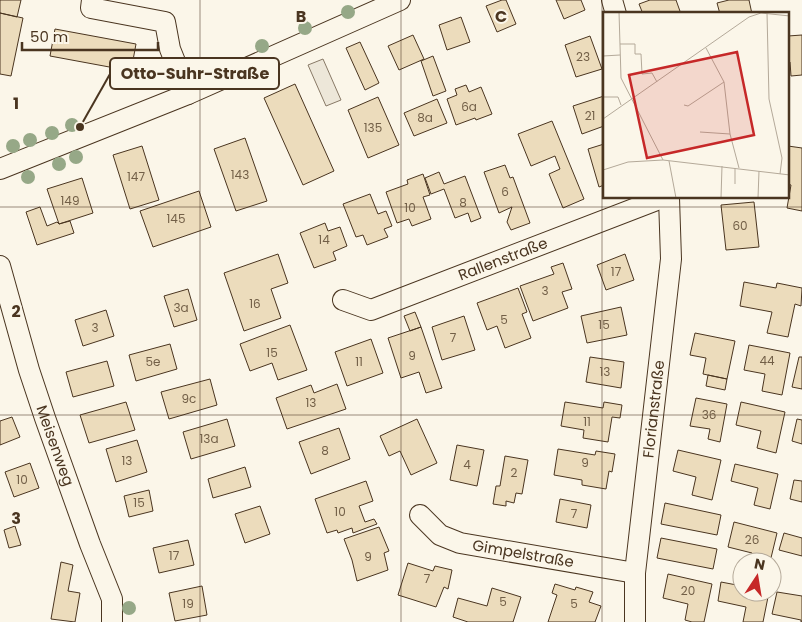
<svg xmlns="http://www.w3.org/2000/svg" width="802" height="622" viewBox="0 0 802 622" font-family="Poppins,sans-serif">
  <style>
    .parking { fill: #ede7d9; stroke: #887966 }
    .building { fill: #ecdcbc; stroke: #4a3520 }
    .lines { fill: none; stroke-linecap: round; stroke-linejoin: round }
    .minor-casing { stroke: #4a3520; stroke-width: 22 }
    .minor { stroke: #fbf6e9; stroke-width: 20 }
    .tree { fill: #96a887 }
    .grid { fill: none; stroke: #4a3520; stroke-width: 1; stroke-opacity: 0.55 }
    .labels { text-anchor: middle; stroke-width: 4; stroke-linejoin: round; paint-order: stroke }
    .number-label { font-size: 12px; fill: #725f47 }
    .street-label { font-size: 15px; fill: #4a3520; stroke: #fbf6e9 }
    .inset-road { fill: none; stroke: #b4a999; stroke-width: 1 }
    .view { fill: #c62828; fill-opacity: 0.15; stroke: #c62828; stroke-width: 2.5 }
    .inset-edge { fill: none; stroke: #4a3520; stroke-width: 2.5 }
    .grid-label { font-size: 16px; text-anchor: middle; font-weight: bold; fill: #4a3520; stroke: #fbf6e9; stroke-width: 4; stroke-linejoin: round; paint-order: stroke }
    .leader { fill: none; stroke: #4a3520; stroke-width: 2 }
    .callout-dot { fill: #4a3520; stroke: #fbf6e9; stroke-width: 2 }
    .callout { fill: #fbf6e9; stroke: #4a3520; stroke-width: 2 }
    .callout-label { font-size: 16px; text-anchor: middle; font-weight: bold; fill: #4a3520 }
  </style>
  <rect width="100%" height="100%" fill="#fbf6e9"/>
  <path class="parking" d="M323,59L341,100L326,106L308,65Z"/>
  <path class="building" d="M0,0H21L17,17L0,13Z
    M502,0H506L516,24L497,32L486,6Z
    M556,0H581L585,10L564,19Z
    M650,0H676L681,14H643L639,4Z
    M729,0H749L752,14H720L717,3Z
    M0,13L23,18L11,76L0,74Z
    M461,17L470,42L447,50L439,25Z
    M55,29L136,44L131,71L50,56Z
    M413,35L424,59L399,70L388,46Z
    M802,35V75L791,76L790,62H788V36Z
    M590,36L602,69L576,77L565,45Z
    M360,42L379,83L365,90L346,48Z
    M433,56L446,91L433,96L421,61Z
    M295,84L334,171L303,185L264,98Z
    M466,85L469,92L481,87L492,114L476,120L475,118L456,125L447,99L457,95L455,89Z
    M604,96V126L582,134L573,106Z
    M378,97L399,145L368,158L348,110Z
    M437,99L447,123L414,136L404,113Z
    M552,121L584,199L563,208L549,174L560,169L555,156L531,166L518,134Z
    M245,138L267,201L236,211L214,149Z
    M604,144V185L599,187L588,149Z
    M142,146L159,200L130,209L113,155Z
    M788,146L802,148V211L787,208L791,185L788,184Z
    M505,165L510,178L513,177L530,223L511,230L507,222L512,207L499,213L484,172Z
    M439,172L444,184L465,176L481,218L471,222L468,213L455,218L444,189L431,194L425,178Z
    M423,174L430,195L423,197L431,219L412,226L409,219L397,223L386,192L408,184L407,180Z
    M82,178L93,213L59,224L47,189Z
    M199,191L211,227L153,247L140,211Z
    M370,194L378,214L386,211L392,226L384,229L388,237L367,245L363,235L356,237L343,204Z
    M754,202L759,247L726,250L721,205Z
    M40,207L47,226L57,222L59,224L70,221L74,233L37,245L26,212Z
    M325,223L328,231L340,227L347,246L333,252L336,260L314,268L300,233Z
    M278,254L288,283L271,289L281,318L244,331L224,273Z
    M625,254L634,280L606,290L597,265Z
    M563,263L572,289L562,292L568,308L533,321L520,286L554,274L551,267Z
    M744,282L776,288L777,283L802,288L801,306L795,304L788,337L767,333L772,312L740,306Z
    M518,288L527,312L522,314L531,338L505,348L497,326L487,330L477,303Z
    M188,289L197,320L174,327L164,296Z
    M621,307L627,335L587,343L581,316Z
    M106,310L114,336L83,346L75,320Z
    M415,312L421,327L410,331L404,316Z
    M464,316L475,350L442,360L432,327Z
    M290,325L307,370L278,380L272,363L250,371L240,344Z
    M421,327L442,388L426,393L419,372L401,378L388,338Z
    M695,333L735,341L727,379L703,374L706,358L690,355Z
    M371,339L383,373L347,386L335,352Z
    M170,344L177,369L136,381L129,355Z
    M749,345L790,353L782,395L762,391L765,374L744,370Z
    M590,357L624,362L621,388L586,382Z
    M799,357H802V389L792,387Z
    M107,361L114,386L73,397L66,372Z
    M708,375L727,379L725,390L706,386Z
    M210,379L217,405L169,419L161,392Z
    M337,384L346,409L287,429L276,398L311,385L314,393Z
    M696,398L727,404L720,442L708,439L710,429L690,426Z
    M126,402L135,430L89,443L80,415Z
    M565,402L603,408L604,402L622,405L620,418L612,417L608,442L583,438L584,430L561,426Z
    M741,402L785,412L776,453L757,448L761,431L736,425Z
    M12,417L20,437L0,445V421Z
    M227,419L235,446L191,459L183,432Z
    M417,419L437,463L411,475L400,451L389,456L380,436Z
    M797,419L802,420V444L792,441Z
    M339,428L350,459L311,474L299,442Z
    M137,440L147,472L116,482L106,449Z
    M457,445L484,450L477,486L450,480Z
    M558,449L595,455L596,451L615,454L612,472L609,471L606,489L582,485V480L554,475Z
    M678,450L721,460L712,500L692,495L696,477L673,471Z
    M505,456L528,460L522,494L516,493L514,503L506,501V506L493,504L496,486H500Z
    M30,463L39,488L14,497L5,472Z
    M735,464L778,474L770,509L754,505L758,488L731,481Z
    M245,467L251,487L213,498L208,479Z
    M794,480L802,481V502L790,499Z
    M366,481L373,501L359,506L365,522L374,519L377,524L353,533L352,528L338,533L337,530L327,533L315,499Z
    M149,490L153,511L129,517L124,496Z
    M560,499L591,505L587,528L556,522Z
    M665,503L721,515L717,535L661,524Z
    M260,506L270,534L245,543L235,514Z
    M734,522L777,533L770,562H750L752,553L728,547Z
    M15,526L21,545L9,548L4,530Z
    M379,527L389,551L384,553L388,570L357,581L352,560L344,539Z
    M784,533L802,538V556L779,550Z
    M661,538L717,549L713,569L657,558Z
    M188,540L194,565L159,573L153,548Z
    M61,562L73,565L68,591L80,593L75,622L51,619Z
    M408,563L433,571L435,566L452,570L448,589L444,587L436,607L398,595Z
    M668,574L712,584L704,622H692L685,620L688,604L663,598Z
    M721,582L742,586V592H769L763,622H743L746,607L718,601Z
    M555,584L575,590L576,587L593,592L589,602L601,606L595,622H548L557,595L552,593Z
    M202,586L207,615L175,621L169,593Z
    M492,588L521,597L513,622H468L453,617L458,598L487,606Z
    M777,592L802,596V622H801V620L772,614Z"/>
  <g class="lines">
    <defs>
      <g id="minor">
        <path d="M92,0L91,8L165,22L170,49L188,94"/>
        <path d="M612,0L616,14"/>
        <path d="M0,169L188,94L400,0"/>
        <path id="s1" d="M0,266L29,370L45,418L90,544L112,599V622"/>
        <path id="s2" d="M343,300L371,310L662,198"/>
        <path id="s3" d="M420,515L440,535L460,543L635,573"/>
        <path id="s4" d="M635,622V573L671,259L669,198"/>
      </g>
    </defs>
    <use href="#minor" class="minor-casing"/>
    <use href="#minor" class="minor"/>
  </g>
  <g class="tree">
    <circle cx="348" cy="12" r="7"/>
    <circle cx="305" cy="28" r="7"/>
    <circle cx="262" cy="46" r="7"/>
    <circle cx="72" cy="125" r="7"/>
    <circle cx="52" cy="133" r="7"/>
    <circle cx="30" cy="140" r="7"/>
    <circle cx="13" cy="146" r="7"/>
    <circle cx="76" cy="157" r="7"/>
    <circle cx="59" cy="164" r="7"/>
    <circle cx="28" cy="177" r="7"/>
    <circle cx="129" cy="608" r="7"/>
  </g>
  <path class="grid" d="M200,0V622M401,0V622M602,0V622M0,207H802M0,415H802"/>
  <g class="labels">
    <g class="number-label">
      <text x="583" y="61">23</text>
      <text x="469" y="111">6a</text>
      <text x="590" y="120">21</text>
      <text x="425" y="122">8a</text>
      <text x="373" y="132">135</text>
      <text x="240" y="179">143</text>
      <text x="136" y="181">147</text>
      <text x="505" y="196">6</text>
      <text x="70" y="205">149</text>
      <text x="463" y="207">8</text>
      <text x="410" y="212">10</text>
      <text x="176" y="223">145</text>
      <text x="740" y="230">60</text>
      <text x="324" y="244">14</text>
      <text x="616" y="276">17</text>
      <text x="545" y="295">3</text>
      <text x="255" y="308">16</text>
      <text x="181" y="312">3a</text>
      <text x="504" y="324">5</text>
      <text x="604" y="329">15</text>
      <text x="95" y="332">3</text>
      <text x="453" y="342">7</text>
      <text x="272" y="357">15</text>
      <text x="412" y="360">9</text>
      <text x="767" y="365">44</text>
      <text x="153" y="366">5e</text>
      <text x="359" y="366">11</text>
      <text x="605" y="376">13</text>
      <text x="189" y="403">9c</text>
      <text x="311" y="407">13</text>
      <text x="709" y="419">36</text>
      <text x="587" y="426">11</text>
      <text x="209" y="443">13a</text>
      <text x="325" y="455">8</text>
      <text x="127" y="465">13</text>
      <text x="585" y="467">9</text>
      <text x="467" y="469">4</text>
      <text x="514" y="477">2</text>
      <text x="22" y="484">10</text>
      <text x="139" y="507">15</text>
      <text x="340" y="516">10</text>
      <text x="574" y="518">7</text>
      <text x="752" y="544">26</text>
      <text x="174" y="560">17</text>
      <text x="368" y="561">9</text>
      <text x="427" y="583">7</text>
      <text x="688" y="595">20</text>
      <text x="503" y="606">5</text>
      <text x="188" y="608">19</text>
      <text x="574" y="608">5</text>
    </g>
    <g class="street-label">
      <text dy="5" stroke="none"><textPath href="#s2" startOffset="171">Rallenstraße</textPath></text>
      <text dy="5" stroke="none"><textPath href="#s4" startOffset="214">Florianstraße</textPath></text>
      <text dy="5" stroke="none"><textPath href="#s1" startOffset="188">Meisenweg</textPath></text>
      <text dy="5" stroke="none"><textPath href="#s3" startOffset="114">Gimpelstraße</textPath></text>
    </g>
  </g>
  <g transform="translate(603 12)">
    <rect width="186" height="186" fill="#fbf6e9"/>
    <path class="inset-road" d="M16,0L18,66L60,148M164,1L166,87L179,146L177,162M17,32H32V42H38L39,62L49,61L54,70M103,36L121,70L127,122L136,156M0,44L17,43M0,85H15L18,93M81,93L85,94L121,70M0,107L146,5L158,1L187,4M97,120L127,122M66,149L73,186M0,158L25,150L60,148L187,163M132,172V156M118,186L119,154M155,186L156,159"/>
    <path class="view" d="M134,40L151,123L44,146L26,63Z"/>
    <rect width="186" height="186" class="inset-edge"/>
  </g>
  <g class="grid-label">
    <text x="301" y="22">B</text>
    <text x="501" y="22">C</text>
    <text x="16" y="109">1</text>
    <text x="16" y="317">2</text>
    <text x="16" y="524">3</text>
  </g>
  <path class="leader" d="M80 127L110 74"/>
  <circle class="callout-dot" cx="80" cy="127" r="5"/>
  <rect class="callout" x="110" y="58" width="169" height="31" rx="5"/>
  <g class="callout-label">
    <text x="195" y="79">Otto-Suhr-Straße</text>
  </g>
  <g transform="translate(757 577) rotate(12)"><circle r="24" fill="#fbf6e9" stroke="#b4a999"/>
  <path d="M0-4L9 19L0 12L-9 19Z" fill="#c62828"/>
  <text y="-8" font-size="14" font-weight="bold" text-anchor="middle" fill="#4a3520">N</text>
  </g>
  <path d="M22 42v8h136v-8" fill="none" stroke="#4a3520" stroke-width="2.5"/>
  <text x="30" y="42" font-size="15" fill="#4a3520" stroke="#fbf6e9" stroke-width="4" paint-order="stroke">50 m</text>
</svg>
